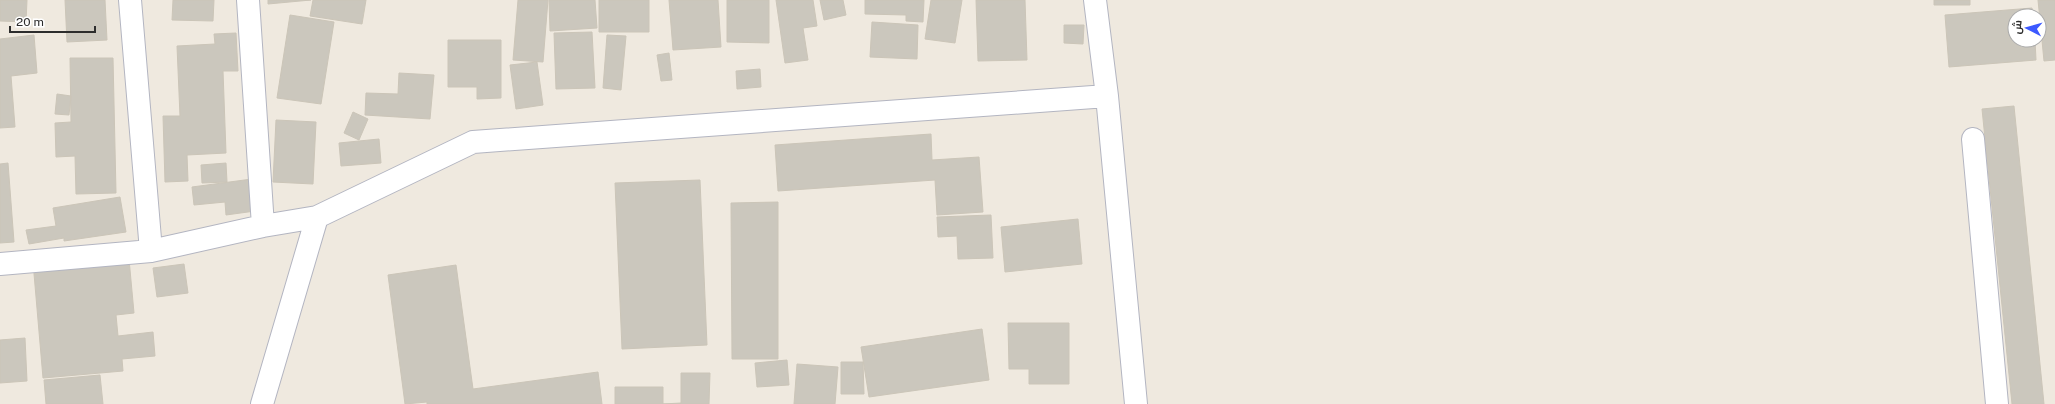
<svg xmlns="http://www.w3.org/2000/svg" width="2055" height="404" viewBox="0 0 2055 404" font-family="'Public Sans',Cairo,sans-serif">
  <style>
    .building { fill: #cbc7bd; stroke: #cbc5b8 }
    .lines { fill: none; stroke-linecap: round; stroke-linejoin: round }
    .minor-casing { stroke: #b3b5c1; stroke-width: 24 }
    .minor { stroke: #fff; stroke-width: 22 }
  </style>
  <rect width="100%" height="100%" fill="#efe9df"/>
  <path class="building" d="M0,0H27L26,22L0,21Z
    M65,0H105L107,40L67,42Z
    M173,0H214L213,21L172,20Z
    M268,0H311L268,4Z
    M313,0H366L362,24L310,16Z
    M518,0H548L543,62L513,60Z
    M549,0H595L597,28L550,31Z
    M599,0H649V32H599Z
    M669,0H718L721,47L673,50Z
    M727,0H769V43L727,42Z
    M776,0H813L817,26L803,28L808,60L785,63Z
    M820,0H843L846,15L824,20Z
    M865,0H924L923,22L906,21V15L865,14Z
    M931,0H962L955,43L925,39Z
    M976,0H1025L1027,60L978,61Z
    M1934,0H1970V5H1934Z
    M2038,0H2055V60L2044,61Z
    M2032,8L2033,16H2015V40H2035L2036,60L1949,67L1945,15Z
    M290,15L334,22L321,104L277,98Z
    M872,22L918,25L917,59L870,57Z
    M1064,25H1084L1083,44L1064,43Z
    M592,32L595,88L556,89L554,33Z
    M236,33L238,71H223L226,153L187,155L188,181L165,182L163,116H180L177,46L215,44L214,34Z
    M34,35L37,73L11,76L15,127L0,128V39Z
    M607,35L626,36L621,90L603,88Z
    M448,40H501V98L477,99V87H448Z
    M669,53L672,80L661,81L657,55Z
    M70,58H113L116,193L76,194L75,156L56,157L55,123L71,122Z
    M537,62L543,105L516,109L510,65Z
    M760,69L761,87L737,89L736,71Z
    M399,73L434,75L430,119L365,115L366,93L398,94Z
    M57,94L71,96L69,115L55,114Z
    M2014,106L2044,404H2012L1982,109Z
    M353,112L368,119L359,140L344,133Z
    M276,120L316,122L313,184L273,182Z
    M931,134L932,160L979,157L983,212L937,215L935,180L778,191L775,145Z
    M379,139L381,163L341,166L339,143Z
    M8,163L14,242L0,243V164Z
    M226,163L227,182L202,183L201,165Z
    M252,179L255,211L226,215L225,202L194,205L192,187Z
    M700,180L707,345L622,349L615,183Z
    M120,197L126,232L64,241V238L29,244L26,230L56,226L53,208Z
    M778,202V359H732L731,203Z
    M991,215L993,258L958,259L957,236L938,237L937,217Z
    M1078,219L1082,264L1005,272L1001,227Z
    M129,259L134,313L116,315L118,336L153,332L155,356L122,359L123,371L43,378L33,262Z
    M184,264L188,293L157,297L153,268Z
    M456,265L473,389L598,372L602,404H427V402L405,404L388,275Z
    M1008,323H1069V384H1029V369H1009Z
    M982,329L989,380L869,397L861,347Z
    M25,338L27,381L0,383V340Z
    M787,360L789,385L757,387L755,363Z
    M841,362H863L864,394H841Z
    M797,364L838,367L835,404H794Z
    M681,373H710L709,404H615V387H663V404L681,403Z
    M100,375L103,404H46L44,380Z"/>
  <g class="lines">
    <defs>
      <path id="minor" d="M130,0L151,251
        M1095,0L1107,96L1136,404
        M1973,139L1997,404
        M263,226L317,217
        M0,264L151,251L263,226L248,0
        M262,404L317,217L473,142L1107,96"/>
    </defs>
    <use href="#minor" class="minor-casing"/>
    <use href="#minor" class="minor"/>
  </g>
  <g transform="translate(2027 28) rotate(276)"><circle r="19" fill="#ffffff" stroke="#ababab"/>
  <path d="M0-3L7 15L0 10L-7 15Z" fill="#3c59ff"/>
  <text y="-6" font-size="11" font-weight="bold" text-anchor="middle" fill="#2d2d2d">ش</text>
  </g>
  <path d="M10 26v6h85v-6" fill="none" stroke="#2d2d2d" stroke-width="2"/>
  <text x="16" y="26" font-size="12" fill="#2d2d2d" stroke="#ffffff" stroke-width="3" paint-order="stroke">20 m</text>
</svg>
